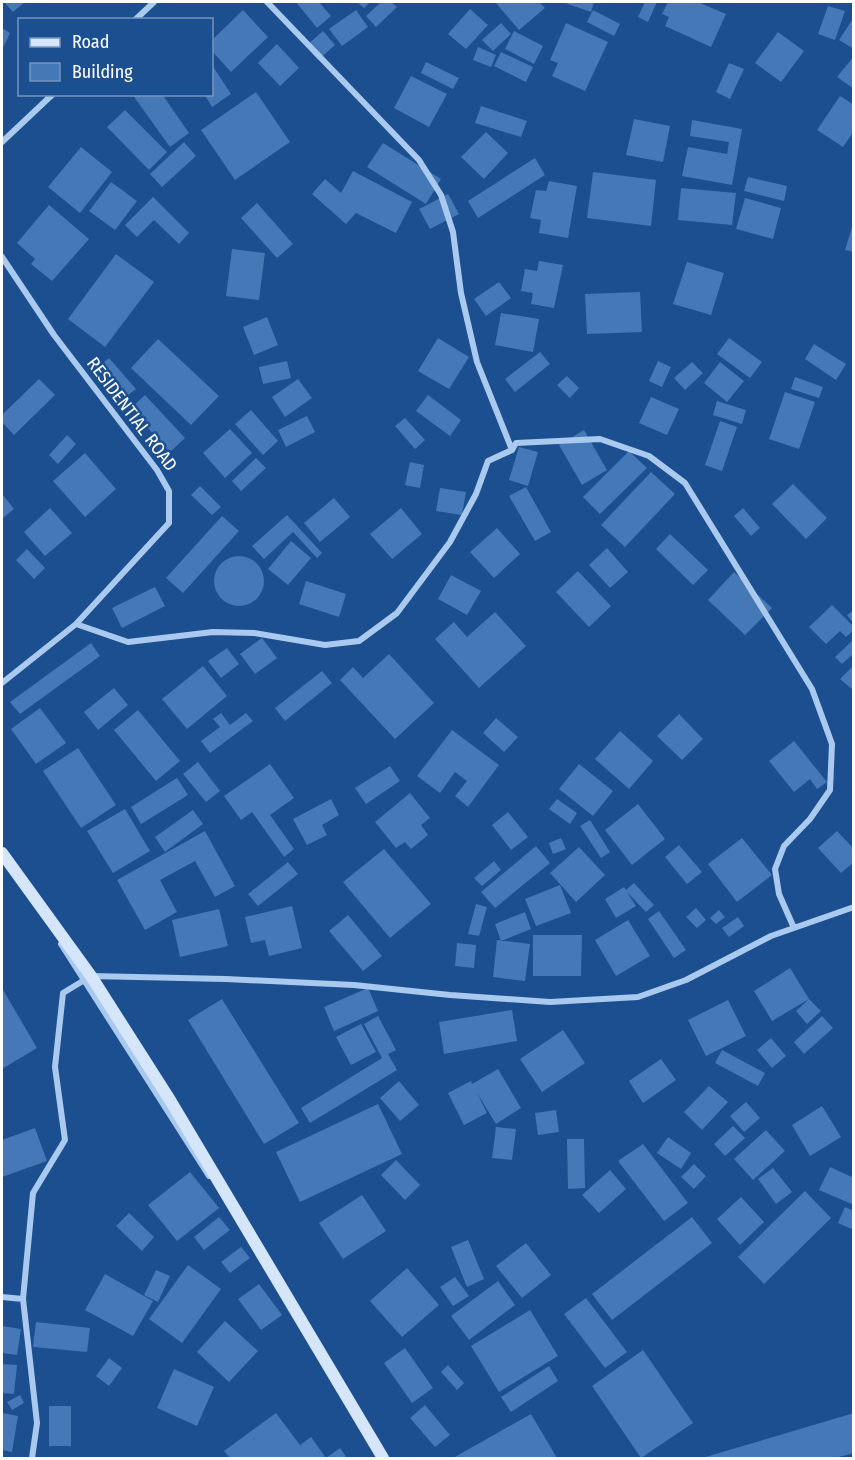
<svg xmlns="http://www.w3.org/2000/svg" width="855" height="1460" viewBox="0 0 855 1460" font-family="'Fira Sans Condensed',sans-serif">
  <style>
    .building { fill: #4478b7 }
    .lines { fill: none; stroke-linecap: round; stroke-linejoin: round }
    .minor { stroke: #a9c9ee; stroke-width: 6 }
    .secondary { stroke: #d6e6fa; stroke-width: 12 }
    .labels { text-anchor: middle; stroke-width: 5; stroke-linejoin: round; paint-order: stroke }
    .street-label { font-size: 18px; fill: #fff; stroke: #1b4f8f }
  </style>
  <rect width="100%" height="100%" fill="#1b4f8f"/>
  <path class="building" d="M4,2H25L13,12Z
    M296,2H319L331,16L317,28Z
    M357,2H370L364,8Z
    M381,2H391L397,7L376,27L366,16Z
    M495,2H539L545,8L519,30Z
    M562,2H594L591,12Z
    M645,2H657L648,22L638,17Z
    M668,2H698L726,14L711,47L665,26L669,17L662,14Z
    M828,6L845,11L835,40L818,34Z
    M470,9L488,25L466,49L448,34Z
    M243,10L268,37L231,72L212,51V40Z
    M356,10L368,27L342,46L329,29Z
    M593,10L620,24L614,36L587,22Z
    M854,17V49L839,40Z
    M501,23L511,34L493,51L482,40Z
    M566,23L608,42L585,91L552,76L558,63L550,60Z
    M2,28L10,33L2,50Z
    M323,31L335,45L318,60L306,46Z
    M514,31L543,46L534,64L505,49Z
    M778,32L804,51L781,82L755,63Z
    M277,44L299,68L280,86L258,63Z
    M478,47L496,55L491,67L473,60Z
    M501,52L533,67L526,82L494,66Z
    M854,56V89L837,77Z
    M426,62L459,78L453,89L421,73Z
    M729,63L744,69L730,99L716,92Z
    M212,65L231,94L212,107L204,94H212Z
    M411,76L447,94L429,127L394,108Z
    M256,92L290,142L235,180L201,130Z
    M132,94H162L189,133L170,147Z
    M840,96L854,105V131L843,147L817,130Z
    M481,106L527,121L521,137L475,123Z
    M125,110L167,152L149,170L107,127Z
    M634,119L670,126L663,162L626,155Z
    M692,120L742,129L732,185L682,176L688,147L727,154L729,142L690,136Z
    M486,132L508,153L484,179L461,157Z
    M184,142L196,156L162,187L150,174Z
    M383,143L441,179L426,204L367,167Z
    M81,147L112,172L80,213L48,187Z
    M535,158L545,175L478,218L468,201Z
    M353,171L412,202L396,233L356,213L346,224L312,194L325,179L341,193Z
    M593,172L656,180L651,226L587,218Z
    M748,177L787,186L784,201L744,191Z
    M549,181L577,186L568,238L539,233L541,220L530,218L536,190L546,191Z
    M111,182L137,201L115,230L89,211Z
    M681,188L736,193L732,225L678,220Z
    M448,194L459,214L430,229L419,209Z
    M153,197L189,233L179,244L154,220L137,237L125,225Z
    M745,198L781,208L773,239L736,229Z
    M257,203L293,244L277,258L241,218Z
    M49,205L89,239L52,281L31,264L35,259L17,243Z
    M853,224H854V252L845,250Z
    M232,249L265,253L259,300L226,296Z
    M116,254L154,282L105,347L68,319Z
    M539,261L563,265L554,308L531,304L533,293L521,291L525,269L537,271Z
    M687,262L724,273L711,315L673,304Z
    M499,282L511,298L486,316L474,299Z
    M640,292L642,332L587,334L585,294Z
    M501,313L539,319L533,352L495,345Z
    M267,317L278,345L254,355L243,327Z
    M438,338L469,357L449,389L418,371Z
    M729,338L762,362L750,378L717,354Z
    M158,339L219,396L191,425L131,368Z
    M814,344L846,364L836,380L805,359Z
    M540,352L550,364L515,392L505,379Z
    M109,358L136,389L124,398L98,367Z
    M287,361L291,378L263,384L259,367Z
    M658,361L671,367L662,387L649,381Z
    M692,362L703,373L685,390L674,378Z
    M720,362L744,381L727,402L704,383Z
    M567,376L579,388L570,398L557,385Z
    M795,377L823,387L819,398L791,389Z
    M39,379L55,395L14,435L2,422V415Z
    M298,379L312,398L285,417L272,397Z
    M785,392L815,402L799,449L769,439Z
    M145,395L185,438L170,452L130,409Z
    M428,395L461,420L450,436L416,411Z
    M651,397L679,409L667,435L639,423Z
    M717,401L746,410L742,424L713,415Z
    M251,410L278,441L263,455L235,424Z
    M307,416L315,432L286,447L278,430Z
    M405,418L425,440L415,449L395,426Z
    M720,421L737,427L722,471L705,465Z
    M230,429L252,453L225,478L203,453Z
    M584,430L607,470L582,485L559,445Z
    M67,435L76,444L58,464L49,455Z
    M519,447L538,452L528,486L509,480Z
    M629,451L647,468L600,514L583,497Z
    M85,453L116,489L85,517L53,481Z
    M256,458L266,468L241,491L232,481Z
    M410,462L424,465L420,488L405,485Z
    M651,472L675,494L625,547L601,525Z
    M793,484L827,518L806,539L772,504Z
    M200,486L221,507L212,515L191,495Z
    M526,487L551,532L535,541L509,496Z
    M440,488L466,492L462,515L436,511Z
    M2,494L14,509L2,519Z
    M334,498L350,517L320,542L304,523Z
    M50,508L72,533L45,556L24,532Z
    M401,508L422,534L392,559L370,534Z
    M743,508L760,528L751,536L734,516Z
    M287,515L322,553L317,558L293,532L264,559L252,546Z
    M222,516L239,531L183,593L166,578Z
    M497,528L520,554L494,578L470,552Z
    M670,534L708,570L693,585L656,549Z
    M291,541L311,558L288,585L268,569Z
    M607,548L628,572L610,588L589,565Z
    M27,549L45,568L34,579L16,560Z
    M214 581a25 25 0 1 1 50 0a25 25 0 1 1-50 0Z
    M578,571L611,606L589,627L556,592Z
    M734,572L772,608L745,635L708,600Z
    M451,575L481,591L467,615L438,599Z
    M306,581L346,594L339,617L299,604Z
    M155,587L165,606L122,628L112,608Z
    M832,605L854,627V630L846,637L840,631L826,644L809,627Z
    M854,610V624L847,615Z
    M495,612L526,646L479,688L435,639L454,622L467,637Z
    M262,638L277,658L255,674L240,654Z
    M854,639V653L842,664L835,657Z
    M91,643L100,656L20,714L10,702Z
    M227,648L239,664L221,678L208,661Z
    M389,654L434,703L395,739L340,680L353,667L363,678Z
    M854,665V691L840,679Z
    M203,666L227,696L187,729L162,699Z
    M322,671L332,683L285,721L275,708Z
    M114,688L128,705L98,730L84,712Z
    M40,708L66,743L36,764L11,729Z
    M138,710L180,761L156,781L114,730Z
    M221,713L230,725L246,713L253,721L210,753L201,741L220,727L213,719Z
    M679,714L703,739L682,760L657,736Z
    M496,718L518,737L504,752L483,733Z
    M452,730L499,765L468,807L455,796L467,781L455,772L440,793L417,776Z
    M620,731L653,761L629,789L595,759Z
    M794,741L827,782L817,789L810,779L794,792L769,761Z
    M78,748L116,805L81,828L43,771Z
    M198,762L220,791L206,802L183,774Z
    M270,764L294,798L270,815L294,849L284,857L252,812L241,820L224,796Z
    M579,764L613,791L593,816L559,789Z
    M390,766L400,781L366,804L355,788Z
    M177,778L188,795L141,824L131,807Z
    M410,793L430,818L421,825L428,835L411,849L405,842L396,848L375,822Z
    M331,799L339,815L322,825L327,835L307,845L293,819Z
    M557,799L577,813L570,824L549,809Z
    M638,804L665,839L632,865L605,830Z
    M125,809L150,851L113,873L87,831Z
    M193,810L203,824L165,852L155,837Z
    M508,812L528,837L511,850L492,825Z
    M590,820L610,852L601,858L580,826Z
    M205,831L235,886L215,897L195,861L160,880L177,912L145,930L117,880Z
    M837,831L854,849V862L841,873L818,848Z
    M561,838L566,849L553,854L549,843Z
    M742,838L772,875L737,902L708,864Z
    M679,845L702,872L687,884L665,857Z
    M536,846L550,863L495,908L481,892Z
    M579,847L605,875L576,902L550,873Z
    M384,849L431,904L390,938L343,882Z
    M494,861L501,870L482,886L474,878Z
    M288,862L298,874L258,906L248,894Z
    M634,883L654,905L646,912L627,892L636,906L616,918L605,899L624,887L626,890Z
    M560,885L571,913L536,926L525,899Z
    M476,904L487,907L479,936L468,934Z
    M292,906L302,948L269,956L265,940L251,943L245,917Z
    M696,908L706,920L697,928L686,917Z
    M219,909L228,946L180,957L172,920Z
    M719,910L725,917L716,924L710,918Z
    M659,911L686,950L674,958L648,919Z
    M525,912L531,929L501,941L495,924Z
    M348,915L382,956L363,971L329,931Z
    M738,917L744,926L729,937L722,928Z
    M628,920L650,956L616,976L595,940Z
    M533,935H582L581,976H533Z
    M497,940L530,944L525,981L493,977Z
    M457,943L476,945L474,968L455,966Z
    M790,968L809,999L821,1011L807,1024L796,1011L809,999L772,1021L754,991Z
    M2,988L37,1048L2,1069Z
    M368,988L378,1011L334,1031L324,1007Z
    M222,999L299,1123L264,1144L188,1020Z
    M728,1000L746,1036L706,1056L688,1020Z
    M512,1010L517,1041L444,1054L439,1022Z
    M378,1016L396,1050L388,1054L397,1070L310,1123L301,1108L382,1058L364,1024Z
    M822,1016L833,1028L804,1054L794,1042Z
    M361,1024L376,1052L351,1065L336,1037Z
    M563,1030L585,1063L542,1092L520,1059Z
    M771,1038L786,1056L772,1068L757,1050Z
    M722,1050L765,1073L758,1086L715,1063Z
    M661,1059L676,1080L643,1103L629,1081Z
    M498,1069L521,1108L496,1124L477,1093L487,1113L464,1125L448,1093L471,1081L472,1084Z
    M399,1081L419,1105L400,1121L380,1098Z
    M709,1086L728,1102L702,1130L684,1112Z
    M746,1102L760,1118L744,1132L730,1116Z
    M378,1104L402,1154L300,1202L276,1152Z
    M822,1106L841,1137L810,1156L792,1125Z
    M556,1110L559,1132L538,1135L535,1113Z
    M733,1126L745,1138L725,1156L714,1144Z
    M496,1127L516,1129L512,1160L492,1158Z
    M35,1128L47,1161L2,1177V1140Z
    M766,1130L785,1151L753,1180L734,1159Z
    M668,1137L691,1153L681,1169L657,1153Z
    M567,1139H584L585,1188L568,1189Z
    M643,1144L688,1203L664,1221L618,1161Z
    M396,1160L420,1185L405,1200L381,1175Z
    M694,1164L706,1176L694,1189L681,1177Z
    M830,1167L854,1178V1205L819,1190Z
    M773,1168L792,1192L776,1204L758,1179Z
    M610,1170L626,1189L599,1213L582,1195Z
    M190,1172L219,1208L177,1241L148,1205Z
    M805,1191L831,1218L764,1284L738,1257Z
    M362,1195L386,1231L343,1259L319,1223Z
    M741,1197L764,1222L740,1245L717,1219Z
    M845,1207L854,1211V1230L838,1223Z
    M129,1213L154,1237L142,1251L116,1226Z
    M219,1217L230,1230L204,1250L194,1237Z
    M692,1217L712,1243L612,1320L592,1294Z
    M468,1240L484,1279L467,1287L451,1247Z
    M526,1243L551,1275L522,1298L496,1266Z
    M241,1247L250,1258L230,1273L221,1262Z
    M188,1265L221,1289L182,1343L149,1319Z
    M407,1268L439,1305L402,1337L370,1301Z
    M156,1270L170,1276L158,1302L144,1295Z
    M105,1274L153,1301L133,1336L85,1310Z
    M455,1277L469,1296L453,1306L440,1287Z
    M498,1281L515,1305L469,1340L451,1316Z
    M259,1284L282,1315L261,1330L238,1299Z
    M586,1298L627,1352L605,1368L564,1314Z
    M530,1310L558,1356L499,1392L471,1346Z
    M225,1321L258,1351L229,1382L197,1352Z
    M36,1322L90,1328L87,1352L33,1347Z
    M2,1326L21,1329L17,1355L2,1353Z
    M405,1348L433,1388L412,1403L384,1363Z
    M643,1350L693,1423L641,1458L592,1386Z
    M109,1358L122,1368L109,1386L96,1376Z
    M2,1364L17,1365L14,1394L2,1393Z
    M448,1365L464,1383L457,1390L441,1372Z
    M549,1366L558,1381L511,1412L501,1397Z
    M174,1369L214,1387L197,1426L157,1408Z
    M20,1395L24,1403L12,1410L7,1402Z
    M425,1405L450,1435L435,1447L410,1418Z
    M49,1406H71V1446H49Z
    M2,1413L18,1416L12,1452L2,1450Z
    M276,1413L300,1445L311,1437L326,1458H230L224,1451Z
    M854,1413V1453L835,1458H702Z
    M531,1414L557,1458H453Z
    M340,1448L347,1458H326Z"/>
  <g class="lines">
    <path class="minor" d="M267,2L419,160L441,195L453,232L461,293L477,362L512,450
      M135,20L154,2
      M2,142L53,94
      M2,257L54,335L157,470L169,491V523L76,624L2,683
      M76,624L128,642L213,632L254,633L325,645L359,641L397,613L450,542L476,494L488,461L512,450L516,443L600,439L649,456L685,483L812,689L832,744L830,790L810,819L784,846L775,869L779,894L794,928
      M61,944L209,1176
      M2,1297L23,1299
      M32,1458L37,1423L23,1299L33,1193L65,1140L55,1067L63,993L91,976L226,979L354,985L450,995L550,1002L638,997L686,980L771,936L854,907"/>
    <path class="secondary" d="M2,853L91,976L170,1100L383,1458"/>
  </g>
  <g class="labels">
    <g class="street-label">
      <text transform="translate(132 414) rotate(53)" y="6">RESIDENTIAL ROAD</text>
    </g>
  </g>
  <rect width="855" height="1460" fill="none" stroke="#ffffff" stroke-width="6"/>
  <rect x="18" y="18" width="195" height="78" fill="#1b4f8f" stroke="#7695bc" stroke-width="1.5"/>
  <rect x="30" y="38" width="30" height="9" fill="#d6e6fa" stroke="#7695bc" stroke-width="1.5"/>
  <text x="72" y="48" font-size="18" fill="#ffffff">Road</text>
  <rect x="30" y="63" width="30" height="18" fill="#4478b7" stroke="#7695bc" stroke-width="1.5"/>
  <text x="72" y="78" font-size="18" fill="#ffffff">Building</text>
</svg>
